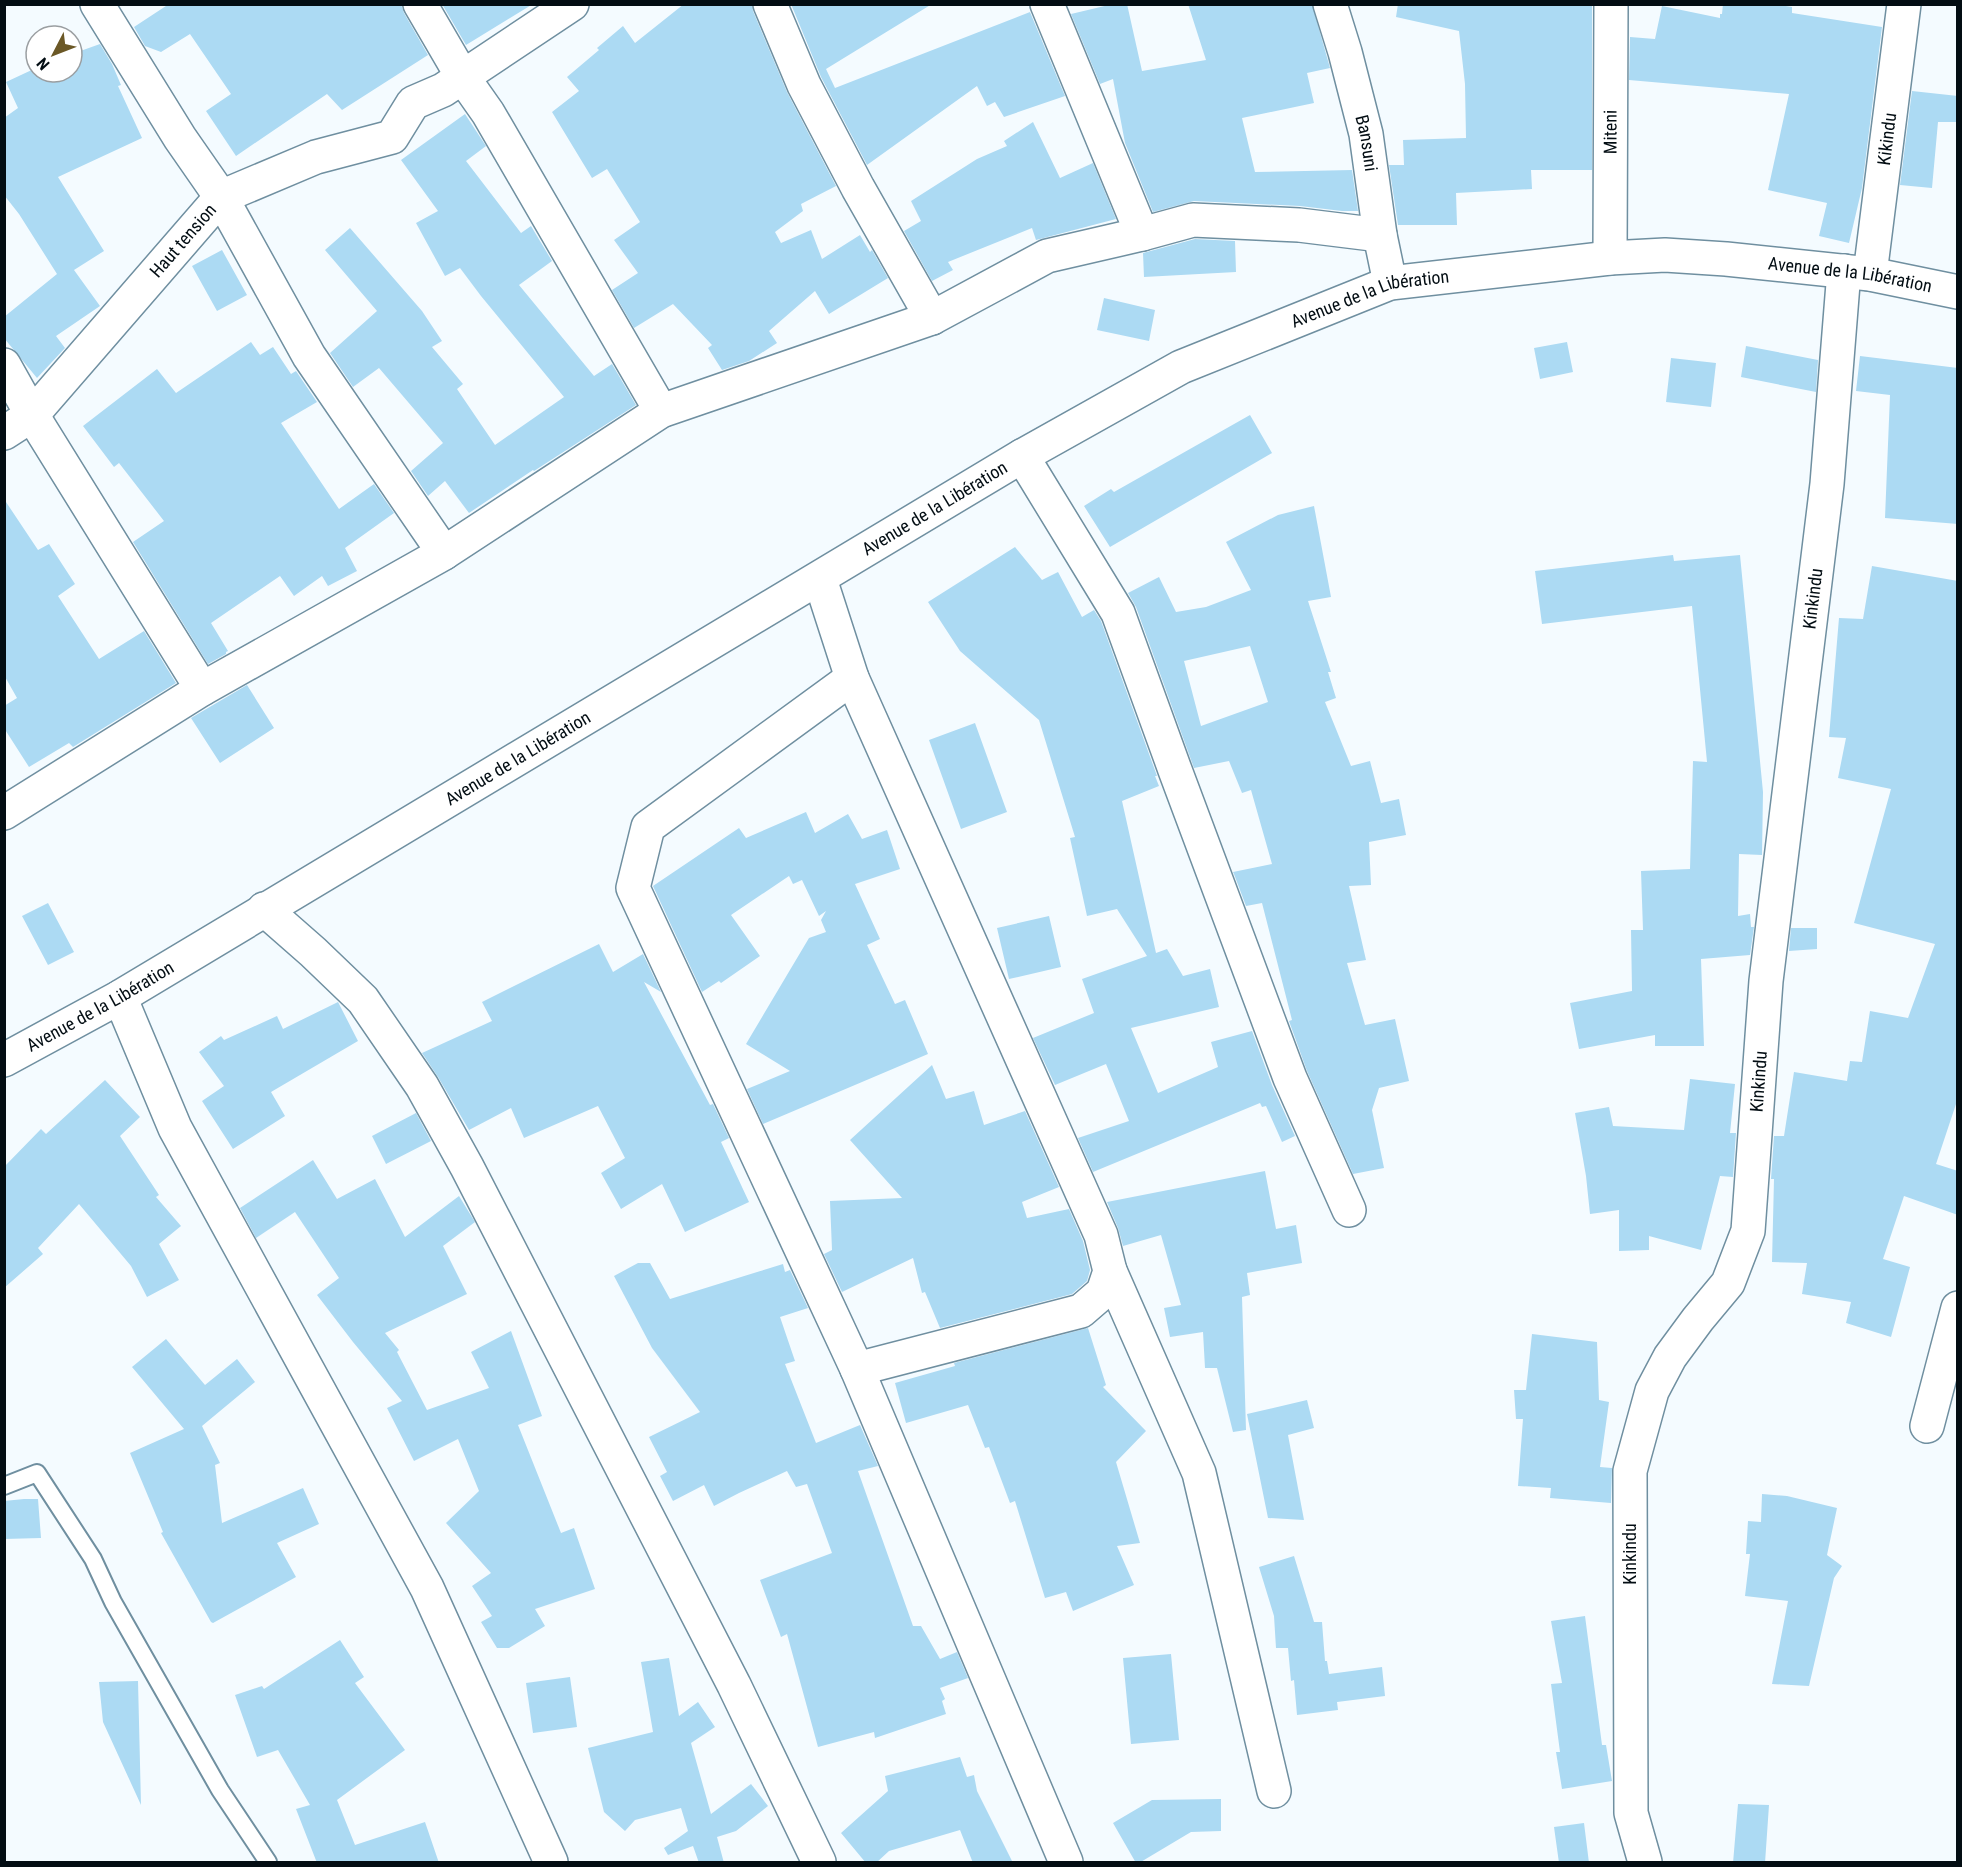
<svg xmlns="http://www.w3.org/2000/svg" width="1962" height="1867" viewBox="0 0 1962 1867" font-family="'Roboto Condensed',sans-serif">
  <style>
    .building { fill: #acdaf3; fill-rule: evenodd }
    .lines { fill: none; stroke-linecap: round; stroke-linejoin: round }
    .lane-casing { stroke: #6f8fa0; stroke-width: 20 }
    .street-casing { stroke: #6f8fa0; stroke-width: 36 }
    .highway-casing { stroke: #6f8fa0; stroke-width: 36 }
    .lane { stroke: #fff; stroke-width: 16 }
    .street { stroke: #fff; stroke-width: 33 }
    .highway { stroke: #fff; stroke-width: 33 }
    .labels { text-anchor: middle; stroke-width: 4.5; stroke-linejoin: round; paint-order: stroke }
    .street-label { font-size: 18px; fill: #030d13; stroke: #fff }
  </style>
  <rect width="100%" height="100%" fill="#f4fbff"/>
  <path class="building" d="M169,4H401L404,13L428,55L342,110L327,94L236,156L206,111L231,94L190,34L161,52L145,46L134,27Z
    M442,4H533L466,45Z
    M684,4H752L753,11L787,92L836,186L801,204L803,211L775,232L781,243L811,230L822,259L860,235L870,252L872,250L888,278L829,314L815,291L769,331L777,343L749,361L722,370L708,348L712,345L673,304L634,328L612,290L638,273L614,240L640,222L607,169L592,178L552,112L579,91L567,77L599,50L597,48L623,26L635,43Z
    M791,4H932L826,69L835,88L1030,12L1065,96L1004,117L995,102L987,106L977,86L867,165L821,77Z
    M1113,4H1127L1142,71L1206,60L1188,4H1312L1330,68L1307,73L1314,103L1242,118L1255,172L1352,170L1358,211H1342L1300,206L1194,201L1153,212L1125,143L1113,79L1100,84L1071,14Z
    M1398,4H1592V170H1531L1532,189L1456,193L1457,225H1398L1389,165H1404L1403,140L1466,138L1465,84L1459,31L1396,17Z
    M1723,4H1774L1792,7V13L1882,27L1862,188L1849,243L1819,236L1827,203L1768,190L1789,94L1629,80L1630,37L1655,39L1662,6L1720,18V14H1722Z
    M100,44L112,64L121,85L118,86L142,138L58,177L104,251L74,270L100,306L56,336L65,348L37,378L4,338V317L57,274L19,214L4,195V118L18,108L6,82L36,68V72H72V54Z
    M1912,91L1958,96V122H1938L1932,188L1900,185Z
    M465,114L486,146L466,161L521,233L531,226L552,261L519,285L594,376L612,364L636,405L534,471L533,470L469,513L445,481L428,496L411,471L443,443L379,368L353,387L330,353L377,311L325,250L350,228L422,311L442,341L432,347L463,384L457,389L495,445L564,397L481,296L460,268L445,276L416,223L438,211L401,160Z
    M1033,122L1060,178L1093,163L1116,219L1036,240L1032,228L948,262L953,270L932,281L904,231L921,221L911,201L977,159L1007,146L1004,141Z
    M1195,239L1235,241L1236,272L1144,277L1143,253Z
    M222,250L247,295L217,311L192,266Z
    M1104,298L1155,310L1149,341L1097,330Z
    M251,342L260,355L273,347L291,374L296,371L317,402L281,423L339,509L374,484L394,513L345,548L357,571L328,586L322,576L294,596L280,576L211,623L228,651L226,652V654L208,664L133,542L164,521L119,463L114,467L83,426L157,369L176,393Z
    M1567,342L1573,372L1540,379L1534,348Z
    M1746,346L1818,360L1816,392L1741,377Z
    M1860,356L1958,368V524L1885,518L1890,395L1856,391Z
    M1671,358L1716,363L1711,407L1666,402Z
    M1250,415L1272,453L1110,547L1084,506L1111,489L1114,492Z
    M4,499L38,550L49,544L75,584L58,596L99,659L144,631L176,683L73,747L69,743L29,767L4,728V706L17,698L4,675Z
    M1314,506L1331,597L1308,601L1331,672H1328L1336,698L1325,702L1351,766L1370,761L1381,803L1399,799L1406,835L1369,842L1371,885L1349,886L1366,960L1347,963L1365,1025L1395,1019L1409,1081L1379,1088L1372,1110L1384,1168L1353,1174L1307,1071L1289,1021L1292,1020L1262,903L1246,906L1234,874L1233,872L1272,864L1251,790L1242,793L1229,761L1194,768L1136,607L1128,593L1159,577L1176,612L1206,607L1251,590L1226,542L1278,515ZM1250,646L1268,702L1201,726L1184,661Z
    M1015,547L1042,580L1058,572L1082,617L1094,610L1101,621L1157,776H1155L1159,786L1122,801L1156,953L1167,949L1183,976L1210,969L1219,1007L1131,1028L1158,1093L1218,1067L1211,1042L1252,1031L1272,1085L1295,1136L1282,1142L1266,1106L1262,1107L1260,1103L1093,1172L1078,1138L1129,1121L1106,1064L1055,1085L1033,1038L1094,1013L1082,979L1147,956L1117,909L1087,916L1070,838L1075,837L1039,720L960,651L928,602Z
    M1673,555L1674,561L1740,555L1763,792L1762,855L1739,854L1738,916L1750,914L1751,927H1754L1750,955L1701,959L1704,1046H1655V1035L1579,1049L1570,1003L1632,991L1631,930H1643L1641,871L1690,869L1693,761L1707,762L1692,606L1542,624L1535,571Z
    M1872,566L1958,581V1098L1936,1164L1958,1171V1215L1904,1196L1883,1259L1910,1267L1891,1337L1846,1323L1851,1302L1802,1294L1807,1263L1772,1262L1774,1179H1771L1774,1136H1784L1794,1072L1847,1081L1850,1061L1862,1062L1870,1011L1908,1018L1935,944L1854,923L1891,789L1838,778L1846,738L1829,737L1839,618L1863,619Z
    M247,685L274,728L220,763L191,718Z
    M975,723L1007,812L961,829L929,740Z
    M806,812L815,833L848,814L862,839L887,830L900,869L855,884L880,939L867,945L895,1004L905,1000L928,1054L763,1124L747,1089L790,1071L746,1044L809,938L826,932L821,920L826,911L819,916L802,880L793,884L789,876L731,915L760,956L721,983L719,981L702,992L653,886L739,828L746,838Z
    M48,903L74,952L48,965L22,916Z
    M1049,916L1061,967L1009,979L997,928Z
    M1791,928H1817V949L1789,951Z
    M599,944L613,972L643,954L661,992L644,982L710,1105L713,1104L729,1138L721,1142L749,1202L685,1232L662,1184L621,1209L601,1173L625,1158L598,1106L524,1138L511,1108L469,1130L438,1077L422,1053L492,1021L482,1002Z
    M338,1002L358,1041L271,1092L285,1116L233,1149L202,1101L224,1086L199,1052L221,1036L224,1040L277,1016L283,1029Z
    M932,1065L946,1099L974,1091L984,1125L1025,1111L1059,1187L1022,1202L1027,1218L1069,1209L1083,1241L1090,1270L1087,1281L1072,1294L940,1328L925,1292L922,1293L913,1258L842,1292L824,1254L832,1250L830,1201L902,1198L850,1140Z
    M1690,1079L1735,1084L1730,1133H1736L1733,1177L1720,1176L1701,1250L1649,1236V1250L1619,1251V1210L1590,1214L1586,1176L1575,1113L1609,1107L1613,1126L1684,1130Z
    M105,1080L140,1117L120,1136L159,1195L156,1197L181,1226L159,1244L179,1280L147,1297L131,1266L79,1204L38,1248L43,1254L4,1288V1167L41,1129L46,1134Z
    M416,1113L431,1141L386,1164L372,1136Z
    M313,1160L337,1199L375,1179L405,1237L459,1196L475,1222L443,1246L467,1294L385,1333L399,1350L397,1352L427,1410L489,1388L471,1352L511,1331L542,1416L518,1425L561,1533L574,1528L595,1589L535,1609L545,1626L509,1648H497L481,1622L492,1616L472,1586L491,1573L446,1523L479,1491L458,1439L414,1461L387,1408L402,1401L353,1342L317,1295L339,1278L295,1212L256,1238L240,1208Z
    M1265,1171L1276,1229L1296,1225L1302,1263L1247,1273L1250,1295L1242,1297L1246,1430L1233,1432L1217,1368H1205L1203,1332L1170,1337L1164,1308L1181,1305L1161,1235L1123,1246L1118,1228L1107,1202Z
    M638,1263H650L670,1299L783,1264L785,1272L790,1270L808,1308L780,1317L795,1361L785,1364L816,1443L860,1425L878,1466L858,1471L913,1626H921L940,1659L957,1652L968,1678L940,1688L945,1699L942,1701L946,1714L875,1738L874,1732L818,1747L787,1634L781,1637L760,1580L832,1553L807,1484L796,1487L787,1471L739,1493L714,1506L704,1485L673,1501L660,1476L667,1472L649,1437L700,1412L652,1348L614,1276Z
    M1088,1328L1106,1385L1103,1387L1146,1431L1116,1462L1140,1543L1117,1546L1134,1585L1073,1611L1066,1592L1045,1598L1015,1501L1010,1503L989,1447L985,1448L968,1405L906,1423L895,1383L955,1366L954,1363Z
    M1532,1334L1597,1342L1599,1400L1609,1402L1600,1467L1612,1468L1611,1503L1550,1498L1551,1488L1518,1486L1523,1419H1516L1514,1390H1526Z
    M166,1339L205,1385L237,1359L255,1382L202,1426L220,1463L215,1465L222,1523L303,1488L319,1524L277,1543L296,1577L213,1623L211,1622L161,1533L163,1532L130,1453L184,1429L132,1367Z
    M1307,1400L1314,1428L1288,1435L1304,1520L1268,1518L1247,1414Z
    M1762,1494L1787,1496L1837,1508L1827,1555L1842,1566L1834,1578L1809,1686L1772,1684L1788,1601L1745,1596L1750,1554H1746L1748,1521L1761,1522Z
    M24,1499H38L41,1538L4,1539V1501Z
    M1294,1556L1314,1622H1322L1325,1661H1327L1329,1674L1382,1667L1385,1696L1337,1702L1338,1710L1297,1715L1294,1680L1291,1681L1288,1648H1276L1274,1616L1259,1567Z
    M1585,1616L1602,1745H1606L1612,1781L1562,1789L1556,1752H1560L1551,1684L1562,1683L1551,1621Z
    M340,1640L364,1677L355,1683L405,1750L337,1800L355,1845L425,1822L439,1863H317L296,1809L310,1805L278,1750L257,1757L235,1695L262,1686L264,1689Z
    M1171,1654L1179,1740L1131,1744L1123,1658Z
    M669,1658L679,1716L698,1702L715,1727L691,1743L711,1814L751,1784L768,1806L736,1831L717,1837L724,1863H699L693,1846L668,1855L664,1848L688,1831L681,1808L635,1820L625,1831L604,1812L588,1748L653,1732L641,1662Z
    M570,1677L577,1727L533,1733L526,1683Z
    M138,1681L141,1805L103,1722L99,1682Z
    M960,1757L967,1777L974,1775L977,1791L1013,1863H973L960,1830L889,1851L876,1863H866L841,1833L888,1791L885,1776Z
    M1221,1799V1831L1191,1832L1139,1863H1136L1113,1823L1152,1800Z
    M1738,1804L1769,1805L1765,1863H1733Z
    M1584,1823L1589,1863H1559L1554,1827Z"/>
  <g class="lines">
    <defs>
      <path id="lane" d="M4,1486L37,1473L93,1559L113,1602L220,1790L268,1862"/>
      <g id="street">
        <path d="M97,4L180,138L221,197L309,356L444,553"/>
        <path d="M420,4L462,76L488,113L661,411"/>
        <path d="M770,4L804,85L858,188L932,318"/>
        <path d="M1047,4L1142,234"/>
        <path id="s1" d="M1330,4L1345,52L1366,134L1380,235L1390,283"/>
        <path id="s2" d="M1610,258L1611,4"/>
        <path id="s3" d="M1870,274L1904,4"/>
        <path d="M4,365L32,415L202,689"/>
        <path id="s4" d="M4,433L32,415L221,197L316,157L392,137L413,103L443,90L572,4"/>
        <path d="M1022,456L1118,613L1175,770L1290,1078L1349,1210"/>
        <path d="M820,579L852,678L1101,1235L1110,1271L1103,1292L1081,1311L857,1369"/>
        <path d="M852,678L648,827L633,888L857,1369L1066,1862"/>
        <path d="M4,813L202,689L444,553L661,411L932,318L1047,256L1142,234L1193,220L1299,225L1380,235"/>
        <path d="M264,909L313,952L363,1000L422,1086L467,1167L734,1685L819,1862"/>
        <path d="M120,997L175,1128L427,1588L551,1862"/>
        <path d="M1110,1271L1199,1473L1274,1791"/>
        <path d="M1927,1426L1958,1308"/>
        <path id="s5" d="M1645,1862L1631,1813L1630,1471L1652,1391L1670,1357L1698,1319L1728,1283L1748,1231L1766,981L1827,484L1844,271"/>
      </g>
      <g id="highway">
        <path id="s6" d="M4,1060L120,997L1022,456L1181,367L1390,283L1610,258L1665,255L1726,259L1870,274L1958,292"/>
      </g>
    </defs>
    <use href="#lane" class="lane-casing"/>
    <use href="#street" class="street-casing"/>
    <use href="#highway" class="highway-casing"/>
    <use href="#lane" class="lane"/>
    <use href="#street" class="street"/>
    <use href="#highway" class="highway"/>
  </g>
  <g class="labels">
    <g class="street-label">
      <text dy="6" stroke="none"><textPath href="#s2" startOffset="126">Miteni</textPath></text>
      <text dy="6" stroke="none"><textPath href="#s3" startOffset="136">Kikindu</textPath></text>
      <text dy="6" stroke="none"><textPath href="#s1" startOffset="144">Bansuni</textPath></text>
      <text dy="6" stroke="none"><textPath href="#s4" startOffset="264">Haut tension</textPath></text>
      <text dy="6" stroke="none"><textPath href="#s6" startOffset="2054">Avenue de la Libération</textPath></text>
      <text dy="6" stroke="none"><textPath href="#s6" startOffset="1568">Avenue de la Libération</textPath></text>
      <text dy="6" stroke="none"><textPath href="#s6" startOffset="1082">Avenue de la Libération</textPath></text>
      <text dy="6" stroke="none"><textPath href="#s5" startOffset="1300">Kinkindu</textPath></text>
      <text dy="6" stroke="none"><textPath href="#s6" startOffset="596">Avenue de la Libération</textPath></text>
      <text dy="6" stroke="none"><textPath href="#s6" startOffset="110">Avenue de la Libération</textPath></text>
      <text dy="6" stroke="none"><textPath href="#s5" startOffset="814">Kinkindu</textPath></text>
      <text transform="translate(1630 1554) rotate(-90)" y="6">Kinkindu</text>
    </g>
  </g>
  <rect width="1962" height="1867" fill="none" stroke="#030d13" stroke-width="12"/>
  <g transform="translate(54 54) rotate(228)"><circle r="28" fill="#ffffff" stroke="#9a9ea1" stroke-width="1.5"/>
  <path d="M0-4.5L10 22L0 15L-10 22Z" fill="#6b5826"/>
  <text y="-9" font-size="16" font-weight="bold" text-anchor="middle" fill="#030d13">N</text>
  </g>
</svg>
